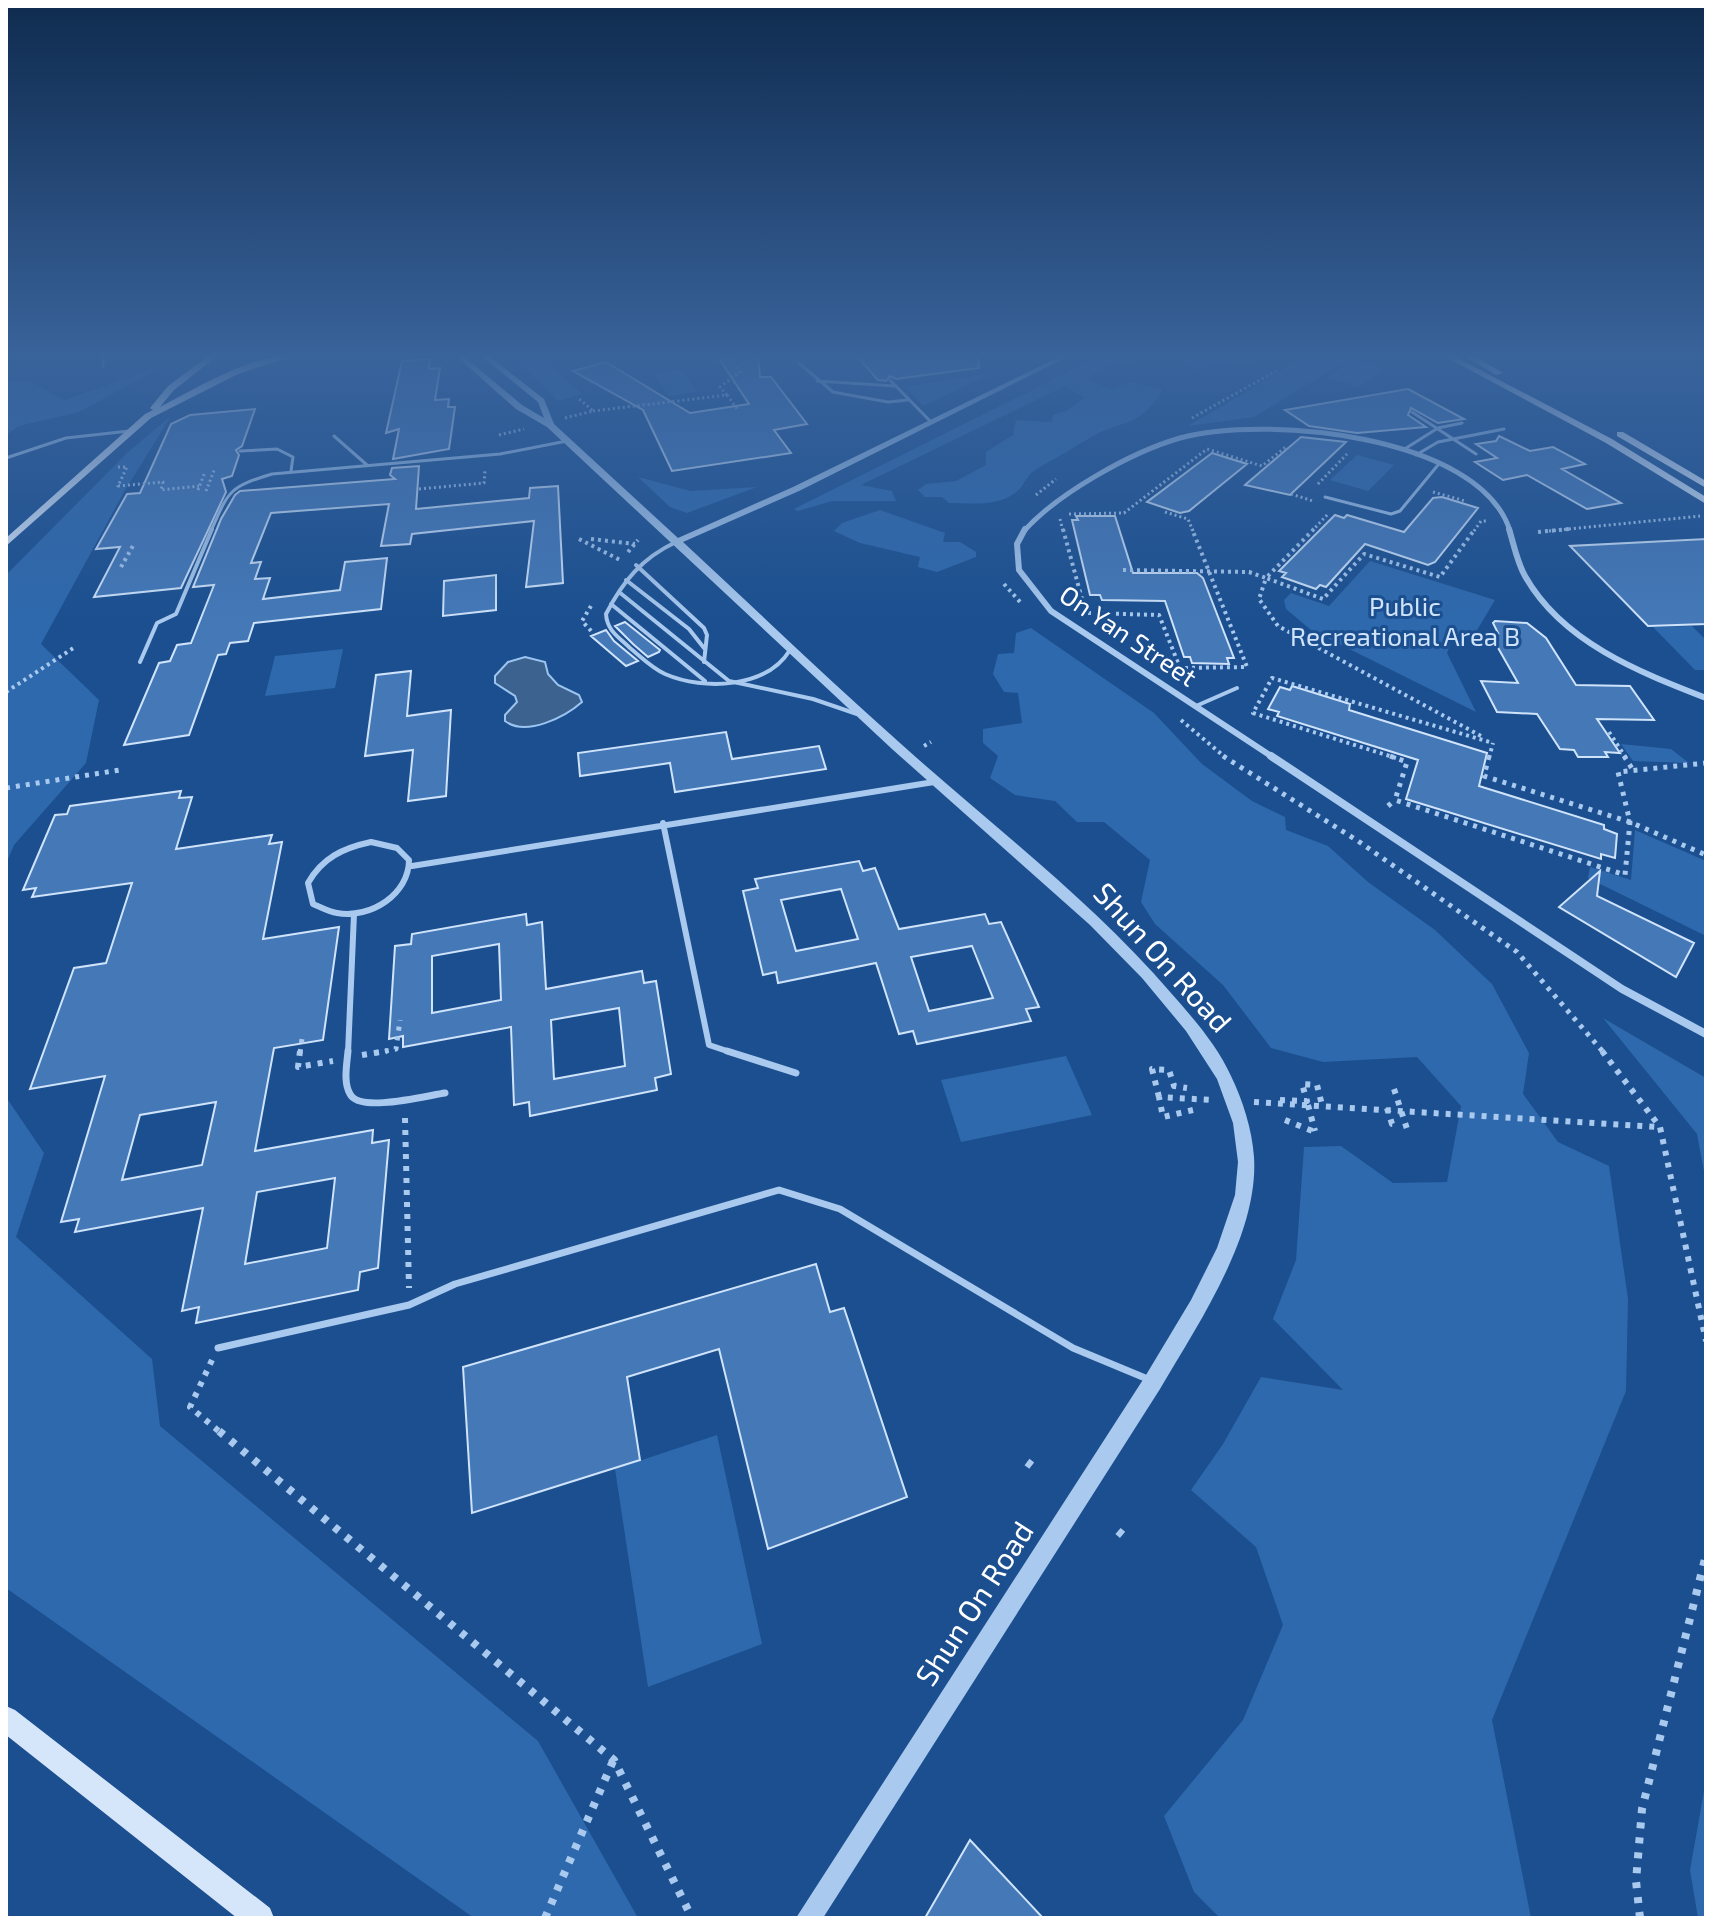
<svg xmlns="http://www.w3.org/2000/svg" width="1712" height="1924" viewBox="0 0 1712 1924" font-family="'Exo 2',sans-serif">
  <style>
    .green { fill: #2e69ad }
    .water { fill: #3c6290; stroke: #9cc4f0; stroke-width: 2 }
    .building { fill: #4478b7; stroke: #cfe3fa; stroke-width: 2; fill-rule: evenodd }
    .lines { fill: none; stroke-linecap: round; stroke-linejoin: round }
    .path-far4 { stroke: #a9c9ee; stroke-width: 3; stroke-dasharray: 2 3; stroke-linecap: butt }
    .path-far3 { stroke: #a9c9ee; stroke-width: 4; stroke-dasharray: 3 4; stroke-linecap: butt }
    .path-far2 { stroke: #a9c9ee; stroke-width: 5; stroke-dasharray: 4 6; stroke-linecap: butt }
    .path-far1 { stroke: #a9c9ee; stroke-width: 6; stroke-dasharray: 5 7; stroke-linecap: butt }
    .path { stroke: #a9c9ee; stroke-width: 8; stroke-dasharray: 6 9; stroke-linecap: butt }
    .service-far3 { stroke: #a9c9ee; stroke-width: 3 }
    .service-far2 { stroke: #a9c9ee; stroke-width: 4 }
    .service-far1 { stroke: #a9c9ee; stroke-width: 6 }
    .service { stroke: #a9c9ee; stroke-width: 7 }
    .minor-far2 { stroke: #a9c9ee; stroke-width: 5 }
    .minor-far1 { stroke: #a9c9ee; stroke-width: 6 }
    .minor { stroke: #a9c9ee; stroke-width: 8 }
    .tertiary { fill: #a9c9ee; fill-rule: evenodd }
    .secondary { fill: #d6e6fa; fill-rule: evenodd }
    .labels { text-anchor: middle; stroke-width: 6; stroke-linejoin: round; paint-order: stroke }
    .far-park-label { font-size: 26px; fill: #cfe3fa; stroke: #1b4f8f }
    .far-street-label { font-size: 26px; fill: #fff; stroke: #1b4f8f }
    .street-label { font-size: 30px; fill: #fff; stroke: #1b4f8f }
  </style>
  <rect width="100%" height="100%" fill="#1b4f8f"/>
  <path class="green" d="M511,354H538L582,394L558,401Z
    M1104,354H1132L1139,359L1133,363L1112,362L1087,379L1110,389L1132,382L1163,390C1136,431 1123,418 1088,439C1070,450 1052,460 1035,470C1026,476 1023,488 1015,493C996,507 971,503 949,503L942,497H925L918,490L926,484L956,481L986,465V452L1013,435L1016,420L1052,422L1053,415L1066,411L1085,398L1065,386L861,485L892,491L896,501H832L798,511L794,509Z
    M1184,354H1249L1256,357L1247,364L1216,362L1199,369L1186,365Z
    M1328,354L1351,358L1254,417L1188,426L1305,357Z
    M1355,360L1386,369L1358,387L1327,378Z
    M165,365L79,412L19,426L6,435V382H31L64,400Z
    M682,370L697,392L668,396L654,374Z
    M995,372L923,406L906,387Z
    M171,416L124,492L41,644L99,700L86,763L14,845L6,864V575L127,453Z
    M1357,455L1394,465L1368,491L1330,480Z
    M638,477L691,491L757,487L687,513L670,507Z
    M880,510L945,533L943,542H960L976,552V557L937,572L918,567L920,557L860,543L834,531L842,523Z
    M1370,561L1495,600L1476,632L1452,639L1447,653L1476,712L1311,630L1286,609L1284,600L1291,593L1329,606Z
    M1692,626L1706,640V670H1695L1653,627Z
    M1031,628L1154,713L1202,764L1252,801L1285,817L1286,830L1328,846L1368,882L1435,930L1492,984L1529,1053L1523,1094L1558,1142L1609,1166L1628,1299L1626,1391L1492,1720L1531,1918H1220L1194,1892L1164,1816L1243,1720L1283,1625L1256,1547L1191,1490L1223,1444L1261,1377L1343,1390L1273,1319L1296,1260L1304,1147L1341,1146L1393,1183L1447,1182L1461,1106L1417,1057L1323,1062L1271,1048L1223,985L1155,924L1141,902L1150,860L1104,822H1077L1055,801L1015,795L990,778L998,756L983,743V729L1022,723L1018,693L1004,692L993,674L998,654L1014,653L1016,633Z
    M343,649L335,688L265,696L275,656Z
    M1621,744L1671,749L1689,763L1633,761Z
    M1635,830L1706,861V936L1588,878L1590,867L1631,880Z
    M1603,1018L1706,1078V1182L1697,1134Z
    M1066,1056L1092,1115L961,1142L941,1080Z
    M6,1097L44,1153L16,1237L152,1359L160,1426L538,1741L638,1918H474L6,1588Z
    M717,1435L762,1644L648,1687L615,1469Z
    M1706,1780V1918H1698L1690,1870Z"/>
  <path class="water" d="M525,657L545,662L548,674L558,685L579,695L582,702C565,717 526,737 505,721V715L517,702L515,696L495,683V676L508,662Z"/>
  <path class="building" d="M716,354H758L760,377H771L807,424L774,430L791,453L672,471L643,410L573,371L606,362L690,413L749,404Z
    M855,354H978L979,368L896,379L890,376L886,381L878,380Z
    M430,359L429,369L440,368L435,400L449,399L448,407H455L449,449L393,459L399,429L386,433L402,361Z
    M1408,389L1464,419L1438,423L1411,408L1408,415L1426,427L1357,433L1309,426L1285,410Z
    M255,409L242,446L236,450L239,455L232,476L222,479L226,492L181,588L94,597L120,547L96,549L127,494L140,493L171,424L190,415Z
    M1499,436L1530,451L1553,447L1585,464L1562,469L1621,503L1587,509L1527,475L1503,480L1475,462L1497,458L1476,444L1496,441Z
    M1301,437L1346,442L1290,495L1245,485Z
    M1212,453L1247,464L1189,511L1180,513L1147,502Z
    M419,466L416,509L529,498L530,488L558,486L563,583L526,587L534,521L412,534L410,544L381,546L389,504L271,513L251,563L261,562L255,579L270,578L263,599L340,590L345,562L387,558L381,609L254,623L248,641L230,643L226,654L218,655L189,735L124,745L159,663L170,661L177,645L191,643L214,585L193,587L221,519L235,495L240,491L395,479L390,475L392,468Z
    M1442,497L1478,508L1435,562L1428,565L1365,544L1326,587L1320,585L1316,589L1282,577L1286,573L1279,571L1335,515L1344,518L1347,515L1404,532L1433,498Z
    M1076,516H1115L1133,573H1197L1203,578L1234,658H1227L1229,664L1192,663L1190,657H1184L1165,601L1102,600L1100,595H1090L1072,520H1078Z
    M1706,539V624L1648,626L1570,546Z
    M496,575V610L443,616L444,581Z
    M1495,621L1527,623L1546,638L1576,685L1630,686L1654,720L1597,719L1620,753L1605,752L1608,757H1578L1574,750L1560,749L1537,714L1497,712L1481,681L1518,683L1489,632L1498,633L1493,623Z
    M625,622L660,650L659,652L648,657L633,644L615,626Z
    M606,630L614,641L638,661L626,666L591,636Z
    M411,671L407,716L451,710L446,796L408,801L413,750L365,756L376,675Z
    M1292,686L1350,704L1349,710L1487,753L1479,786L1604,825V829L1617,834L1615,858L1601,854V859L1406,799L1418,760L1277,716L1279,712L1268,709L1280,687L1290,690Z
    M726,732L732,759L819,746L826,769L675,792L670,763L580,776L578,753Z
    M181,791L179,798L192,797L176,849L272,835L269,844L282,842L263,939L339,927L323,1040L274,1048L255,1151L373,1130L372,1143L389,1140L378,1268L360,1272L358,1290L196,1323L199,1307L182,1311L203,1208L75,1232L79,1219L61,1222L105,1076L30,1089L74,968L106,963L132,883L32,897L36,888L23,890L55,815L67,814L70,806ZM216,1102L202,1165L122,1180L140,1115ZM335,1178L327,1248L245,1264L257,1192Z
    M859,861L863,871L875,868L899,929L985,914L989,924L1001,922L1039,1007L1026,1009L1031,1021L917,1044L913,1031L899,1034L876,963L778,983L776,972L763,975L743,891L758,888L755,879ZM841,889L858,939L796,951L781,900ZM972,946L993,998L929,1011L911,957Z
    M1600,871L1597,896L1694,943L1676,977L1559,907Z
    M526,914L527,925L542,922L546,989L642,971L644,983L656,981L671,1074L655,1078L657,1090L530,1116L529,1102L514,1105L511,1027L403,1047V1036L389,1039L395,946L411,944L412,934ZM499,944L501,1000L432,1013V956ZM619,1008L625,1066L554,1079L551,1020Z
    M816,1264L830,1312L844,1308L907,1497L768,1549L719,1349L627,1377L640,1460L472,1513L463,1367Z
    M970,1840L1043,1918H925Z"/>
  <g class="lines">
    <path class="path-far4" d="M727,395L738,410
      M593,411L727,395L720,387L740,372L726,354
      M565,418L593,411L577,397
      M1192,418L1276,371
      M499,435L524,429
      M118,467H127L118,486L163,482L161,490L199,486
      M1318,484L1347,454
      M419,489L484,483L485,471
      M198,490L205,472
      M206,491L215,468
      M1433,492L1465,501
      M1291,494L1313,501
      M1036,495L1056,479
      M1165,512L1188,519L1193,531
      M1069,514L1124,513L1207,449L1262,466L1287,446
      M1060,519L1063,531
      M1312,531L1328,514
      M1474,531L1481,521H1487
      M1549,531L1700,516"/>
    <path class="path-far3" d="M1063,529L1086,614
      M1314,529L1266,578L1323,599L1364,554L1440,577L1475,529
      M1538,532L1569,529
      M579,539L622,561
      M591,539L635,544
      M628,552L638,540
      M121,567L134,544
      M1123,570L1249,572L1266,578L1259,599L1278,626L1481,736
      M1004,584L1021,603
      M591,606L582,621L593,633
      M1088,613L1159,615L1180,668L1247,667L1192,529
      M6,692L75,647
      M1181,720L1226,758
      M1609,732L1626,758
      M924,746L931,742
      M1396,758L1253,713L1272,678L1493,743
      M1489,758L1493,743"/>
    <path class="path-far2" d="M1223,756L1358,841L1517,952L1604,1053
      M1390,756L1407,762L1395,800L1625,875L1630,822L1618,772L1706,763
      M1489,756L1484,776L1630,822L1706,855
      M1624,756L1633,770
      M6,788L120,770
      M1388,806L1395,800
      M300,1053L302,1039
      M375,1053L396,1049L400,1020"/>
    <path class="path-far1" d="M300,1051L298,1067L333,1061
      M1602,1051L1660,1127L1706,1341
      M362,1055L387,1051
      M1394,1089L1408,1132
      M1159,1097L1152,1069L1169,1070L1174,1086L1187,1088
      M1280,1100L1307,1101L1302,1084L1317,1085L1322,1105
      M1254,1102L1659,1127
      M1308,1105L1315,1131
      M1387,1108L1392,1124H1399
      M1193,1110L1163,1117L1159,1097L1212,1100
      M405,1118L409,1288
      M1285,1120L1315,1132
      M212,1360L190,1407L221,1433"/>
    <path class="path" d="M219,1431L614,1760L692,1918
      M1027,1462L1036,1469
      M1118,1531L1125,1537
      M545,1918L613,1761
      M1640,1918L1636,1881L1642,1809L1706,1555"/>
    <path class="service-far3" d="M1703,354L1706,356
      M799,363L833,392L888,402L908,400
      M103,366L104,354
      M890,380L931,422
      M817,381L895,386
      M1412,412L1476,454
      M334,436L367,465
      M1403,450L1438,428L1462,423
      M240,451L277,449L293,457L291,471
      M1416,455L1438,442L1504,429
      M6,458L66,438L129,431
      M1325,497L1391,514L1400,511L1438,465
      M211,531C229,490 229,487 272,474L500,454L567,441"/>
    <path class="service-far2" d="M676,542C642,558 623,581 606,614C607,631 619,637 630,648C641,657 652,668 665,674C704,691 767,688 790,650
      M636,565L704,628L707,635L704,662
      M626,580L689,629L704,648
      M619,592L729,681L813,699L857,714
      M611,604L705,681
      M140,662L157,623L176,614L212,529
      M1196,706L1237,688"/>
    <path class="service-far1" d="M663,823L709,1045L733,1053
      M371,842L397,848L409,860C409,894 371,919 337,913C329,912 320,907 313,904L308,883C322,858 343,848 371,842Z
      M412,866L934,782
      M348,1053L354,914"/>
    <path class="service" d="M348,1051C347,1064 343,1082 350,1094C359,1113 425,1096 445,1093
      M727,1051L796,1073
      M218,1348L409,1305L455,1284L779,1190L840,1209L1073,1348L1150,1380"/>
    <path class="minor-far2" d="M1024,531C1057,494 1131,452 1180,438C1262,415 1480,434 1510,531"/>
    <path class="minor-far1" d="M1025,529L1017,544L1019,570L1051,611L1274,758
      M1509,529C1514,545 1517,562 1525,576C1562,642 1639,672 1706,698"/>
    <path class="minor" d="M1271,756L1622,989L1706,1034"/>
    <path class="tertiary" d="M454,354H461L522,405L544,418L538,402L479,354H486L544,399L554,424L678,538L793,487L1065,354H1073L799,491L683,542C755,609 827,678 900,743C991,825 1091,900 1171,993C1193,1018 1217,1045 1231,1076C1243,1101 1252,1129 1254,1157C1259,1235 1198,1324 1160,1389L823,1918H796L1146,1375L1191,1300L1217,1248L1235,1195L1238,1162L1233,1123L1217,1079L1186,1031L1142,978L1090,925L892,749L547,427L516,409Z"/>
    <path class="secondary" d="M211,354H220L174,390L160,407C199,387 252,354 297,354L236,375L151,418L6,546V538L145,414L153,410L150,408L168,386Z
      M1440,354H1450L1612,439L1706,497V504L1606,443Z
      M1461,354H1471L1503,373L1496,375Z
      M1617,432H1623L1706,481V488L1617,436Z
      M6,1706L15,1710L270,1908L274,1918H237L6,1735Z"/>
  </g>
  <linearGradient id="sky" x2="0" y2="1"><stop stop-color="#0f2b4f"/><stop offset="0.57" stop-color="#39639b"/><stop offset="1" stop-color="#39639b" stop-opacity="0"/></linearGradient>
  <rect width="1712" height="623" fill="url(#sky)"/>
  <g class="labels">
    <g class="far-park-label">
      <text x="1405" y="616">Public<tspan x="1405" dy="30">Recreational Area B</tspan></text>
    </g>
    <g class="far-street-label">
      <text transform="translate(1128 636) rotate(34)" y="9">On Yan Street</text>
    </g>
    <g class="street-label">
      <text transform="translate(1162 958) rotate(48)" y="10">Shun On Road</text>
      <text transform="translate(975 1604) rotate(-57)" y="10">Shun On Road</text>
    </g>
  </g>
  <rect width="1712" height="1924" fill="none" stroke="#ffffff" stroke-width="16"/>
</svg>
